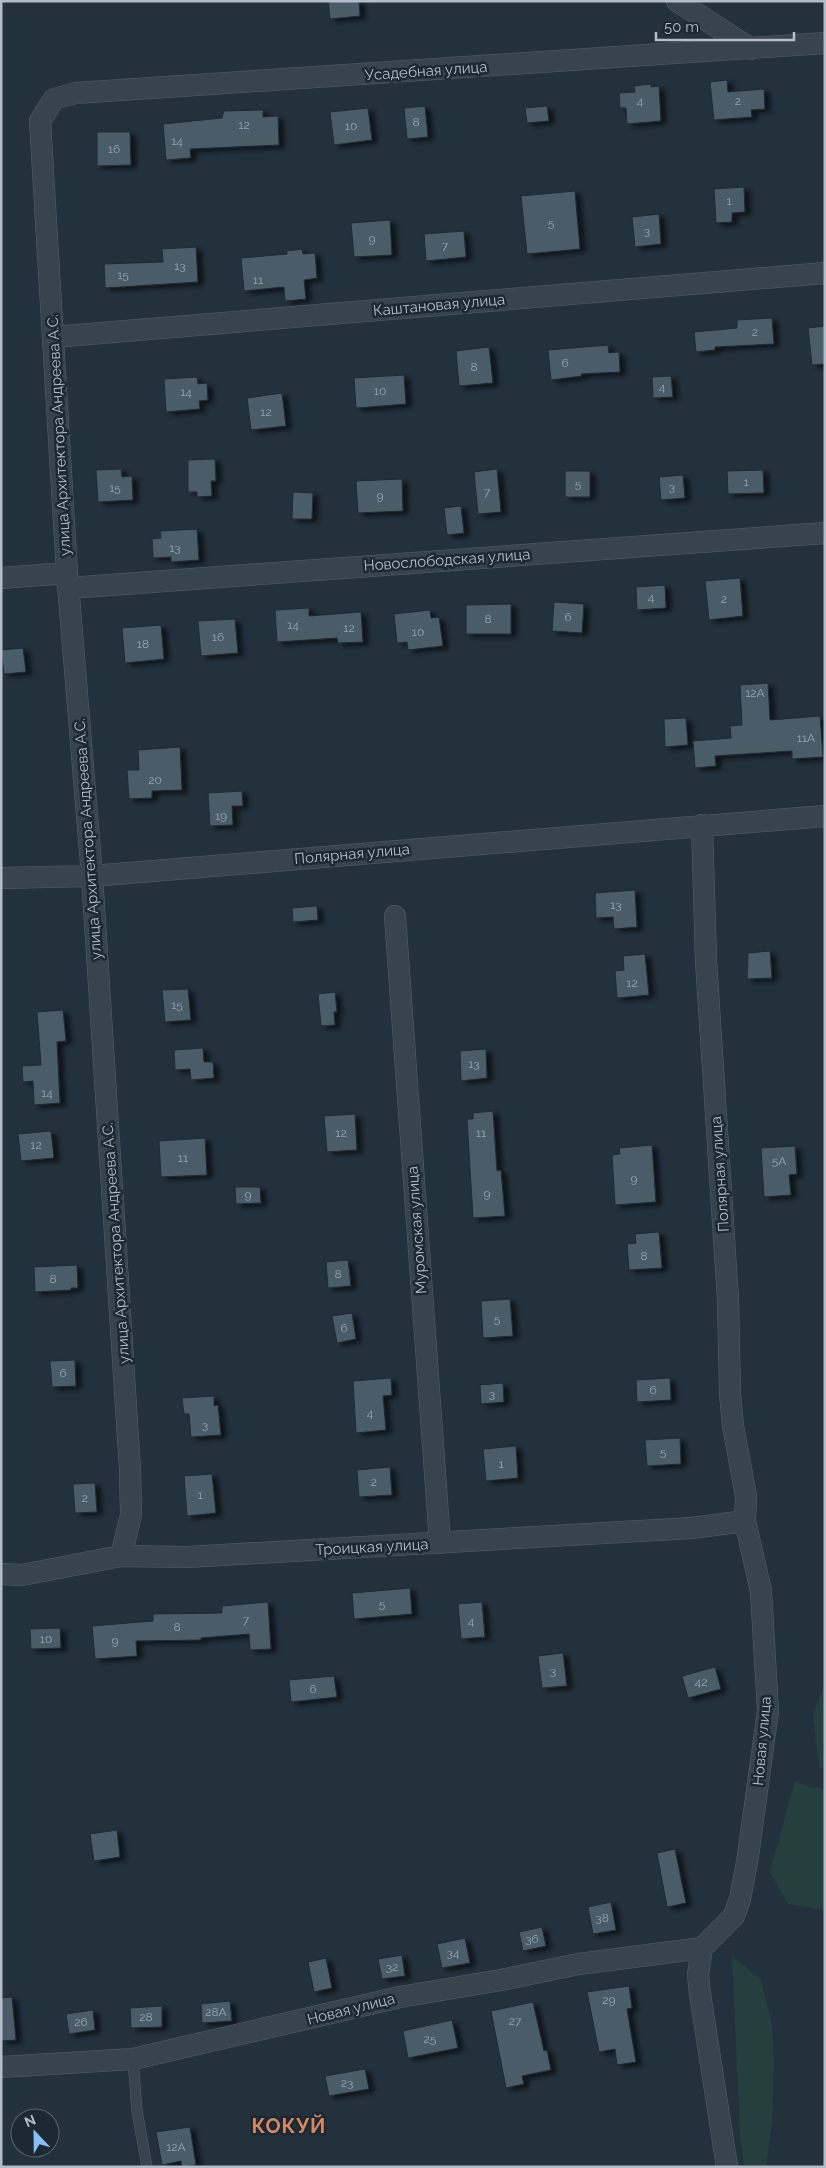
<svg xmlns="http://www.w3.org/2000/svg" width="826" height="2168" viewBox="0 0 826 2168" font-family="Raleway,sans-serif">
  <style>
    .green { fill: #253e3e }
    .building { fill: #4c5b69; stroke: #1e2a34; filter: url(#shadow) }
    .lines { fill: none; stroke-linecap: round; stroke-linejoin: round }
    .lane-casing { stroke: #55606b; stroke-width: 11 }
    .street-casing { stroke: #55606b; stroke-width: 22 }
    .lane { stroke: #37434d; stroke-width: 10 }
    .street { stroke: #37434d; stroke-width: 21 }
    .labels { text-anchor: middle; stroke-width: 5; stroke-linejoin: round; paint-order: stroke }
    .number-label { font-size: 12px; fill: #99a4b1 }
    .street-label { font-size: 15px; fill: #b3bdc9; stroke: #1c2832 }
    .district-label { font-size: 20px; font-weight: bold; letter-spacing: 1px; fill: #d58861; stroke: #1c2832 }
  </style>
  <defs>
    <filter id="shadow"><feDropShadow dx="5.5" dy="3" stdDeviation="2.5" flood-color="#0009"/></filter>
  </defs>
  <rect width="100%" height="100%" fill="#23313d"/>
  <path class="green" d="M825,1681V1768H819L813,1715Z
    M795,1781L809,1787L825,1789V1910L788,1904L770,1872Z
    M732,1956L761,1980L772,2024L774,2062L772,2122L766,2167H744L740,2134Z"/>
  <path class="building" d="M328,1H359L360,16L330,19Z
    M727,80L728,92L764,89L765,109L751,110L752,117L714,120L710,82Z
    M651,84V87L659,86L661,121L627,124L626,108H620L619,93L635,92L634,86Z
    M425,106L428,137L407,139L404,108Z
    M547,106L549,121L527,123L525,108Z
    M368,108L372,140L334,145L330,112Z
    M263,110V117L278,116L279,145L190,149L191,158L166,160L163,124L222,118L224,111Z
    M97,132H130L131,165L97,166Z
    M744,187L745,212L732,213V222L716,223L714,189Z
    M575,191L580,249L527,254L521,196Z
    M659,214L661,244L635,247L632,217Z
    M390,220L392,255L354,257L351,223Z
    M464,231L466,257L426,261L424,234Z
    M196,247L198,282L105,288L104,264L163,262L162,249Z
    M302,249L303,254L315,253L317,278L304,280L306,299L285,301L284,287L244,291L241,258L287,254V251Z
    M772,318L774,344L715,347V350L696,352L694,332L737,328V320Z
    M825,326V364L812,365L808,328Z
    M608,345L609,353L619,352L620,372L581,374L582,376L551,380L548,350Z
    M489,347L493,383L459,386L456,351Z
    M404,375L406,404L356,408L354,378Z
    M671,376L673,397L653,398L652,377Z
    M197,377L198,384L207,383L208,400L199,401L200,409L166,412L164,379Z
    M282,393L286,426L251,430L247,398Z
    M215,459L216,481H211L212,496L197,497V492H188V460Z
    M121,469L122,477L132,476L133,500L98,502L96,470Z
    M497,469L501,512L478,514L474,472Z
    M763,470L764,493L728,494L727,471Z
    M565,471H590V497H565Z
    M683,475L685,498L661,500L659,477Z
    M402,479L403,511L358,513L356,481Z
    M293,492L313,493L312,519H292Z
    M461,506L464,533L447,535L444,508Z
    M197,529L199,560L171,562V557L153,558L152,539L161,538L160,531Z
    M740,578L743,616L709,620L705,581Z
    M665,585L666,608L637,610L636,587Z
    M554,602L584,604L582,633L552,631Z
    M511,604V634H466V605Z
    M309,608V616L361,612L363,642L338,643L337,638L277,642L275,610Z
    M430,610L431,618L439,617L443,646L408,650L407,642L397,643L394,614Z
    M235,619L238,653L201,656L198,621Z
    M161,625L164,659L125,663L122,628Z
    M23,648L26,672L4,674L1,650Z
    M768,683L770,720L820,716L823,757L792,759V751L715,756L716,766L695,768L693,741L731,738L730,726L742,725L740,685Z
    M686,718L688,745L665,747L664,719Z
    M180,747L182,790L152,791V798L129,799L127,770H139L138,750Z
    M242,791L243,806H232L233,825L210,826L208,793Z
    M635,890L637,927L614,929L613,917L596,918L595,893Z
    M317,906L318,920L293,922L292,908Z
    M770,951L772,978L747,979L748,953Z
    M645,954L649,995L617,998L615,971L624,970L623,956Z
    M188,989L191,1020L165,1022L162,990Z
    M335,992L337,1012H334L335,1025L321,1026L318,994Z
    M63,1010L66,1041L57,1042L60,1103L34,1105L33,1081L23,1082L22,1066L41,1065L37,1012Z
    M203,1048L204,1062H213L214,1078L191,1080L190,1069L175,1070L174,1050Z
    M486,1049L487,1078L461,1081L460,1051Z
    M493,1111L497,1171L501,1170L505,1216L473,1218L467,1119H473V1113Z
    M355,1114L357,1150L327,1152L324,1116Z
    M51,1131L54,1158L21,1161L18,1134Z
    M205,1138L207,1175L161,1177L159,1141Z
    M652,1145L656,1202L615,1205L612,1155L620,1154L619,1148Z
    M795,1146L797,1174L789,1175L791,1195L764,1197L761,1148Z
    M235,1187H260L261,1203L236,1204Z
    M659,1232L662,1268L629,1270L627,1244L636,1243L635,1234Z
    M348,1260L351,1286L328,1288L326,1262Z
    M77,1265L78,1288H71V1290L35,1292L34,1267Z
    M510,1299L513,1336L483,1338L481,1301Z
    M352,1313L356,1339L337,1343L332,1316Z
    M75,1360L76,1386L52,1387L50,1361Z
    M391,1378L392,1395L383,1396L386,1430L356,1433L353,1381Z
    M670,1378L671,1400L637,1402L636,1380Z
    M503,1383L504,1402L481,1404L480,1385Z
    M214,1396V1406L218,1405L221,1435L191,1437L189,1414H184L182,1398Z
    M680,1438L681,1464L647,1466L645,1440Z
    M516,1446L518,1478L486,1481L483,1449Z
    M390,1467L392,1495L359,1497L357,1470Z
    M212,1474L216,1513L187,1516L184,1476Z
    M95,1483L97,1512L75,1513L73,1484Z
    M410,1588L412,1614L354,1619L352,1593Z
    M268,1602L271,1649L250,1650L249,1634L201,1638V1640L136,1641L137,1656L95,1659L92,1626L153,1621V1614L222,1613V1606Z
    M482,1602L485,1637L461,1639L458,1604Z
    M60,1628L61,1648L31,1649L30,1629Z
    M563,1653L567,1686L542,1688L538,1656Z
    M715,1667L721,1689L688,1698L682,1676Z
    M334,1676L337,1697L291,1702L289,1680Z
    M117,1830L120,1857L94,1861L90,1834Z
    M675,1849L686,1903L667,1907L657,1853Z
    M611,1902L616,1930L593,1934L588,1907Z
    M542,1927L546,1946L523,1951L519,1932Z
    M465,1938L470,1963L442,1968L437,1944Z
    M402,1955L405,1976L382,1979L378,1959Z
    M326,1958L332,1988L314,1992L308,1962Z
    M629,1986L632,2008L627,2009L636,2062L617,2065L615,2049L599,2052L587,1992Z
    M12,1997L16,2040L1,2041V1998Z
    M230,2001L232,2021L202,2023L201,2004Z
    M533,2002L544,2051L547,2050L551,2070L522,2076L524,2084L506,2088L491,2011Z
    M162,2006V2027L131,2028L130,2008Z
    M93,2010L95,2030L69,2034L66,2014Z
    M452,2020L458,2048L408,2058L403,2031Z
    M365,2069L369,2089L329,2096L325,2076Z
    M190,2127L196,2165L182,2167L181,2161L162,2165L156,2132Z"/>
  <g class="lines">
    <defs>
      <path id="lane" d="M133,2059L137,2111L147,2167"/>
      <path id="street" d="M677,1L751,49
        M53,337L825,273
        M1,578L67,573
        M69,588L825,533
        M702,825L706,961L728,1299L730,1394L733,1426L746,1496L745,1521L761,1591L768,1711L748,1856L740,1899L734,1916L702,1948L698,1975L700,1994L727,2167
        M1,878L92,876L825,816
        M395,916L440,1543
        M121,1556L131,1515L130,1469L92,876L67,573L40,121L54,99L76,93L825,43
        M1,1574L22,1575L121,1556L188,1557L692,1528L745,1521
        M1,2067L133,2059L400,1997L501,1980L579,1964L702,1948"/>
    </defs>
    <use href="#lane" class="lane-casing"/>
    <use href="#street" class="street-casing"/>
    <use href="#lane" class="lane"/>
    <use href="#street" class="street"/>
  </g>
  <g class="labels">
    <g class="number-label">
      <text x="640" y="105">4</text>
      <text x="738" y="105">2</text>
      <text x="416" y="126">8</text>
      <text x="244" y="129">12</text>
      <text x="351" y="130">10</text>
      <text x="177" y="145">14</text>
      <text x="114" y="153">16</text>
      <text x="729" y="205">1</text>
      <text x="551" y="227">5</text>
      <text x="647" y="235">3</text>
      <text x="372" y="243">9</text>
      <text x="445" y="250">7</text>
      <text x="180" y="270">13</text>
      <text x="123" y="279">15</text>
      <text x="258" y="284">11</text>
      <text x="755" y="336">2</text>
      <text x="565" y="367">6</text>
      <text x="474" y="371">8</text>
      <text x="662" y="391">4</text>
      <text x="380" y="395">10</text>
      <text x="186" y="396">14</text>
      <text x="266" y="416">12</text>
      <text x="746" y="486">1</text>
      <text x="578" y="488">5</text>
      <text x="672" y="491">3</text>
      <text x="115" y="492">15</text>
      <text x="487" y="496">7</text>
      <text x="380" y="500">9</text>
      <text x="175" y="552">13</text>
      <text x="651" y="601">4</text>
      <text x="724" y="603">2</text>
      <text x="568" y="621">6</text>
      <text x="488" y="623">8</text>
      <text x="293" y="629">14</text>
      <text x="349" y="632">12</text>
      <text x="418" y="636">10</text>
      <text x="218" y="641">16</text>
      <text x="143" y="648">18</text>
      <text x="755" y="697">12А</text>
      <text x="806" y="742">11А</text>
      <text x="155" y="784">20</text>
      <text x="221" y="820">19</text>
      <text x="616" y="909">13</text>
      <text x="632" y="987">12</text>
      <text x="177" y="1009">15</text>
      <text x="474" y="1068">13</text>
      <text x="47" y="1097">14</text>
      <text x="341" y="1137">12</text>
      <text x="481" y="1137">11</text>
      <text x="36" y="1149">12</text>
      <text x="183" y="1162">11</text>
      <text x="779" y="1165">5А</text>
      <text x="634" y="1183">9</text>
      <text x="487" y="1198">9</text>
      <text x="248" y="1199">9</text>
      <text x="644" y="1260">8</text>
      <text x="338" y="1278">8</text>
      <text x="53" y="1283">8</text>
      <text x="497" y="1323">5</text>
      <text x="344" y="1332">6</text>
      <text x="63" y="1377">6</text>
      <text x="653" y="1394">6</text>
      <text x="492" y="1398">3</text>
      <text x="370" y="1417">4</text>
      <text x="205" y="1429">3</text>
      <text x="663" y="1456">5</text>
      <text x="501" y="1468">1</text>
      <text x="374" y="1486">2</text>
      <text x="200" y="1499">1</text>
      <text x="85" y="1502">2</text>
      <text x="382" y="1608">5</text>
      <text x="246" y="1624">7</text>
      <text x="471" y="1625">4</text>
      <text x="177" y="1631">8</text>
      <text x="46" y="1643">10</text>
      <text x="115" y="1645">9</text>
      <text x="553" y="1675">3</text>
      <text x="701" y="1686">42</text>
      <text x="313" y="1693">6</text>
      <text x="602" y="1922">38</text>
      <text x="532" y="1943">36</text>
      <text x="453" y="1957">34</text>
      <text x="392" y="1971">32</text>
      <text x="609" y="2004">29</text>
      <text x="216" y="2016">28А</text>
      <text x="146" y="2021">28</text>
      <text x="515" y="2025">27</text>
      <text x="81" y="2026">26</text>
      <text x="430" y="2043">25</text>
      <text x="347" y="2087">23</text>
      <text x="176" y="2151">12А</text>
    </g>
    <g class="street-label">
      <text transform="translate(426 71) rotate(-4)" y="5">Усадебная улица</text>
      <text transform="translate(439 305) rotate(-5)" y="5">Каштановая улица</text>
      <text transform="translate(59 435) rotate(-93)" y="5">улица Архитектора Андреева А.С.</text>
      <text transform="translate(447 560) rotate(-4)" y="5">Новослободская улица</text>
      <text transform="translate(88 839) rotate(-94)" y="5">улица Архитектора Андреева А.С.</text>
      <text transform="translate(352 854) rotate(-5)" y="5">Полярная улица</text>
      <text transform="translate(720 1174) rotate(-94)" y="5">Полярная улица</text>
      <text transform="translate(417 1230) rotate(-94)" y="5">Муромская улица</text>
      <text transform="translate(116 1243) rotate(-94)" y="5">улица Архитектора Андреева А.С.</text>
      <text transform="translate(372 1547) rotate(-3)" y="5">Троицкая улица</text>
      <text transform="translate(762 1741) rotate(-85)" y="5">Новая улица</text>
      <text transform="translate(351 2009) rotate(-14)" y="5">Новая улица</text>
    </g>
    <g class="district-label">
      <text x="289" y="2133">КОКУЙ</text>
    </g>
  </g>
  <rect width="826" height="2168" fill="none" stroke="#b3bdc9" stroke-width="5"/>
  <g transform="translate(35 2133) rotate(338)"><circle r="24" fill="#1c2832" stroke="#58646e"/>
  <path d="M0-4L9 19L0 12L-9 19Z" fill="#88bff9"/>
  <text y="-8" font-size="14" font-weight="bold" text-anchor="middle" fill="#b3bdc9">N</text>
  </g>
  <path d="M656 32v8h138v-8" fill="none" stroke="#b3bdc9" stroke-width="2.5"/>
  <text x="664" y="32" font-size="15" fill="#b3bdc9" stroke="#1c2832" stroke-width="4" paint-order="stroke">50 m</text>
</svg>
